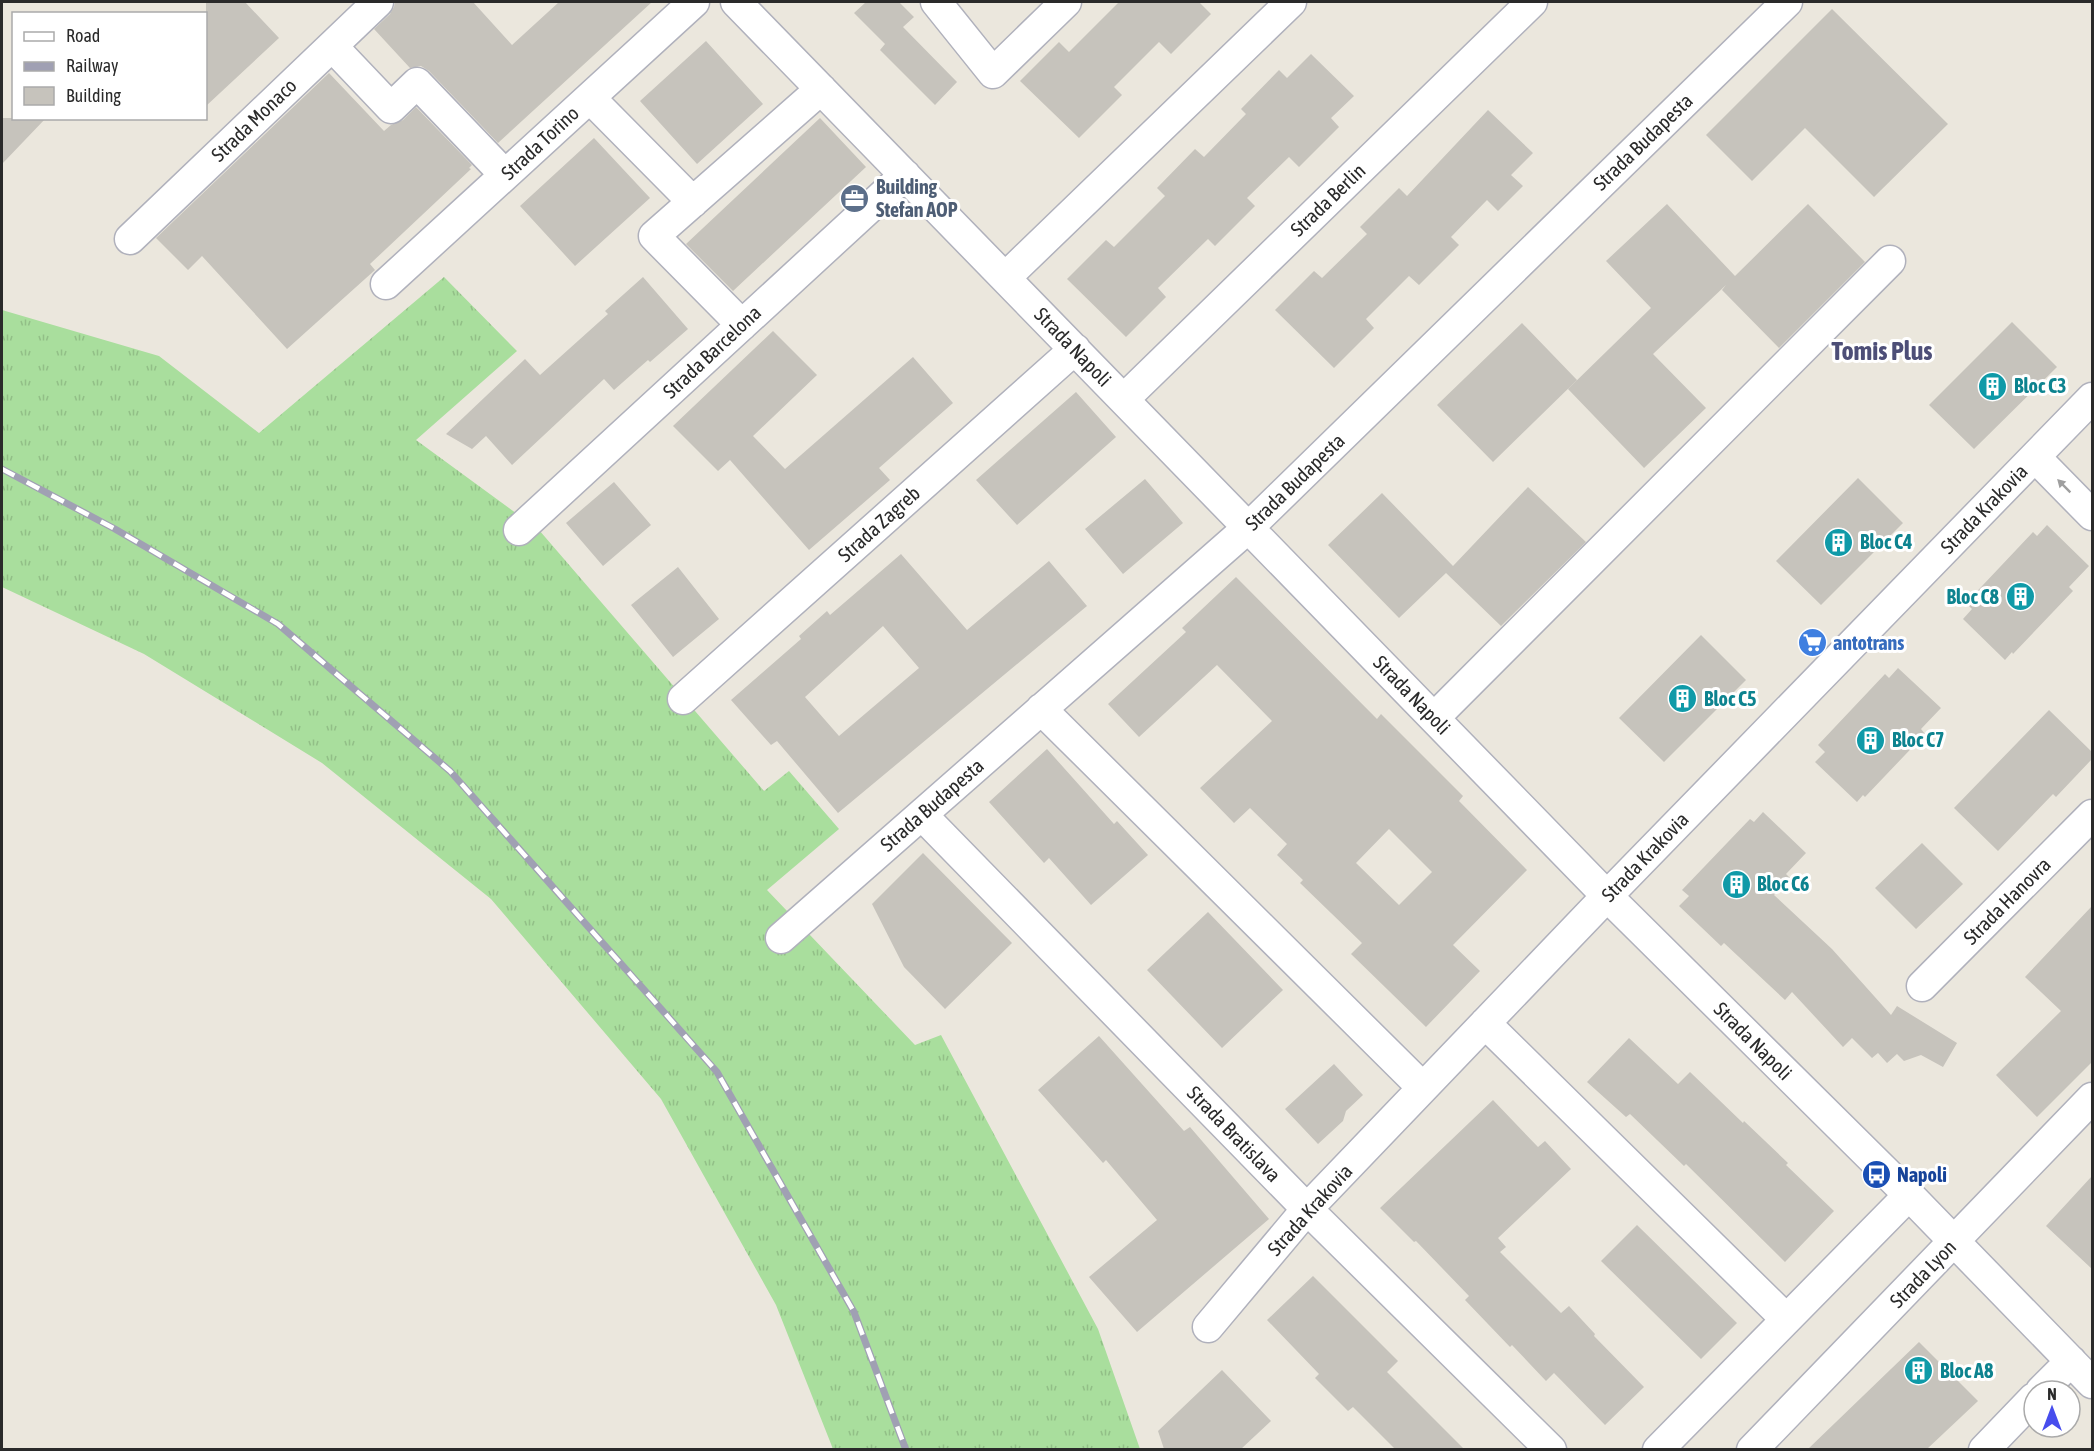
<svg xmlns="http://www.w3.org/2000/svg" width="2094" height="1451" viewBox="0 0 2094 1451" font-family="'Asap Condensed',sans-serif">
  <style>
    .grass { fill: url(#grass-tufts) }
    .building { fill: #c6c3bc; fill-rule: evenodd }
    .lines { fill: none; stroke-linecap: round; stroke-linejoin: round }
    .minor-casing { stroke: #b0b1bc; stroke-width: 33 }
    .minor { stroke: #fff; stroke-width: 30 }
    .rail-casing { stroke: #a0a0b3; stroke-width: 7 }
    .rail { stroke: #fff; stroke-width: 4.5; stroke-dasharray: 14; stroke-linecap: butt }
    .oneway { fill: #9f9f9f }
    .labels { text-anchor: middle; stroke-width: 6; stroke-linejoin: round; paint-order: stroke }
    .street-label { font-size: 20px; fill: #2a2a2a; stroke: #fff }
    .service-label { font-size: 20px; font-weight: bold; fill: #4e5e75; stroke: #fff; text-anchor: start }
    .culture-label { font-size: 20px; font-weight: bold; fill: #0d838f; stroke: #fff; text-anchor: start }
    .shop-label { font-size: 20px; font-weight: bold; fill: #366cbe; stroke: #fff; text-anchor: start }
    .transit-label { font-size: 20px; font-weight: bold; fill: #164399; stroke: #fff; text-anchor: start }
    .district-label { font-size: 26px; font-weight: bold; fill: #4d4e77; stroke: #fff }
  </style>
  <defs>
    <pattern id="grass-tufts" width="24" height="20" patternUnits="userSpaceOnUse" patternTransform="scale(1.5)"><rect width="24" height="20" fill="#a9de9d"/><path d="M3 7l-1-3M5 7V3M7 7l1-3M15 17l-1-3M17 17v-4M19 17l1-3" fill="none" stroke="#92bf87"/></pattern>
  </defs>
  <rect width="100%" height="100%" fill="#ebe7dd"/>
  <path class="grass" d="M444,277L517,351L416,440L539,530L764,791L789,771L839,829L767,890L915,1045L941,1035L1098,1329L1140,1449H833L776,1305L661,1099L491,899L322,763L144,654L2,587V310L159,356L259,433Z"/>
  <path class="building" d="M206,2H245L279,38L206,106Z
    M395,2H473L512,45L559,2H652L498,143L429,71L421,66L410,68L374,29L390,14L394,7Z
    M866,2H899L914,17L903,27L957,82L935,105L880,50L885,44L854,13Z
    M1119,2H1199L1211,14L1171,54L1159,42L1114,87L1122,95L1079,138L1020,81L1059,42L1069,52Z
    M1832,9L1948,124L1874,197L1805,128L1752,181L1706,135Z
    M706,41L763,104L697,164L640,101Z
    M1311,54L1354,96L1331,118L1339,127L1299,167L1289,157L1247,198L1255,206L1215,246L1208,239L1158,288L1166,297L1126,337L1067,279L1106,240L1114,247L1165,196L1157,188L1195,149L1204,157L1246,114L1241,109L1279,70L1287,78Z
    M329,73L384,131L391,125L403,120L416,107L472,165L469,168L471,169L370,264L375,270L287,349L202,256L188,270L156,238Z
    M1488,110L1533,153L1511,175L1523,186L1498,211L1487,200L1451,237L1459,245L1419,285L1409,276L1366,319L1374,328L1334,368L1275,310L1314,271L1322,278L1367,234L1360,227L1399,188L1407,196Z
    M2,118H46L2,164Z
    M820,118L866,167L733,291L686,244Z
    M594,138L650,198L575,266L520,206Z
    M1667,204L1735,276L1808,204L1865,262L1779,348L1722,290L1726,285L1653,354L1706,408L1644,468L1568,389L1651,308L1606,261Z
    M643,277L688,329L650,362L648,360L614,390L604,379L512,465L486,436L472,449L446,434L525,359L540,375L608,314L605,311Z
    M2012,322L2057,367L1974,449L1929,405Z
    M1522,323L1577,380L1493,462L1437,405Z
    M773,331L817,375L753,436L785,469L913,357L953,403L879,468L890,480L809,550L730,460L718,471L673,426Z
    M1076,392L1116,437L1017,525L976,480Z
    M1858,478L1903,523L1821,605L1776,561Z
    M1145,479L1183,523L1123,574L1085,529Z
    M614,482L651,525L603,566L566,523Z
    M1528,487L1586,542L1501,626L1446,573L1399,618L1328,545L1382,493L1453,566Z
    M2047,525L2089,566L2069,587L2073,591L2013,654L2012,652L2005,660L1963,619L1972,609L1966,603L2033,532L2037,536Z
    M901,554L967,630L1049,561L1087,606L838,813L777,741L771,745L731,700L801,639L799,636L827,611L830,615ZM883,626L919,668L839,736L805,697Z
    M678,567L719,619L673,657L631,605Z
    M1236,577L1377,719L1381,714L1463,796L1459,801L1527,870L1453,945L1480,971L1426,1027L1351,954L1362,943L1300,883L1303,880L1277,855L1287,844L1250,808L1234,823L1200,788L1272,721L1217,665L1139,737L1108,704L1186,632L1182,628ZM1389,829L1432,872L1399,905L1356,863Z
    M1701,635L1746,680L1664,762L1619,718Z
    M1898,668L1941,708L1921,729L1925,734L1865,797L1863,795L1857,802L1815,762L1825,752L1818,745L1885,674L1889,678Z
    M2049,710L2092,752V759L2056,797L2053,794L1998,851L1954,808Z
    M1047,749L1114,824L1117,821L1148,855L1091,905L1049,858L1044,863L989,802Z
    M1763,812L1806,853L1786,874L1790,878L1774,895L1832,949L1891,1015L1897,1006L1957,1043L1943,1067L1921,1055L1904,1061L1897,1054L1887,1063L1878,1053L1872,1058L1852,1038L1843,1047L1792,992L1785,1000L1724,943L1721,946L1679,906L1689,896L1682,890L1750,819L1754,822Z
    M1922,843L1963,884L1916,929L1875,888Z
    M923,853L1012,943L945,1009L904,967L872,904Z
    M2092,906V1062L2037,1117L1996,1075L2061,1011L2025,977Z
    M1208,912L1283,990L1222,1048L1147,970Z
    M1099,1036L1184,1131L1190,1127L1269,1219L1137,1332L1089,1277L1157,1220L1106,1160L1103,1163L1038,1090Z
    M1629,1038L1678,1084L1690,1072L1743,1123L1744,1121L1788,1163L1786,1165L1834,1211L1785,1262L1686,1164L1684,1166L1630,1114L1626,1117L1587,1082Z
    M1334,1064L1363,1095L1346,1111L1343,1121L1318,1144L1285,1109Z
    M1493,1100L1538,1147L1545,1141L1571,1169L1498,1238L1506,1247L1500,1252L1561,1313L1569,1306L1595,1334L1594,1336L1644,1387L1605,1425L1554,1373L1546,1381L1512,1345L1510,1347L1465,1300L1469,1296L1416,1241L1414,1242L1380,1208Z
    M2092,1176V1269L2046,1226Z
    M1637,1225L1737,1323L1701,1359L1601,1261Z
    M1313,1276L1398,1361L1387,1372L1464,1449H1395L1353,1407L1348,1411L1315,1378L1319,1374L1267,1320Z
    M1919,1342L1978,1401L1927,1449H1808Z
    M1222,1370L1271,1421L1241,1449H1164L1158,1431Z"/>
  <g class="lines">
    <defs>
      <path id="minor" d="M736,2L1607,896L1909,1195L2092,1383
        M936,2L993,73L1066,2
        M332,46L391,108L417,83L505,175
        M590,98L693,202
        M130,239L378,2
        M1005,278L1291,2
        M386,284L694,2
        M742,325L654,236L821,89
        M1124,399L1532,2
        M2035,457L2092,515
        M519,530L905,175
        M683,699L1075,349
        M1041,709L1423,1088
        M1434,718L1890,261
        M922,815L1307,1209L1551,1450
        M781,938L1249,527L1787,2
        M1922,986L2092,815
        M1485,1023L1786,1319
        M1208,1327L1307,1209L1607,896L2092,398
        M2041,1391L2071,1361
        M1658,1450L1909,1195
        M1752,1450L2092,1098
        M1984,1450L2034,1398"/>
    </defs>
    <use href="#minor" class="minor-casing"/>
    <use href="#minor" class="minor"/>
    <defs>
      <path id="rail" d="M2,469L115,529L278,624L450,771L717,1072L854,1312L906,1450"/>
    </defs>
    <use href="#rail" class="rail-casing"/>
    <use href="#rail" class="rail"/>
  </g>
  <defs><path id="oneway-solid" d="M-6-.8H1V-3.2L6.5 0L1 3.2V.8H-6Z" transform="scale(1.5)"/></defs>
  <use class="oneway" href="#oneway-solid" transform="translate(2064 486) rotate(-135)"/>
  <defs>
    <symbol id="office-disc" viewBox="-11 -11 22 22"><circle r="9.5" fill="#5c6f8a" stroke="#fff"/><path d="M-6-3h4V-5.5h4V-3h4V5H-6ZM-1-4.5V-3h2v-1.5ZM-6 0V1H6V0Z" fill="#fff"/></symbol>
    <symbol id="building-disc" viewBox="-11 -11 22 22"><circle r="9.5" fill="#0f9aa8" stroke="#fff"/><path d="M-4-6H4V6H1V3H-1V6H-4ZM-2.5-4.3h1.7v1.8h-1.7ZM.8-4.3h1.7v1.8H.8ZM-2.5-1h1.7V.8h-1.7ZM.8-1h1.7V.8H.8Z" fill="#fff"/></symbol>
    <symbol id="supermarket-disc" viewBox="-11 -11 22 22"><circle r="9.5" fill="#3f7fe0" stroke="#fff"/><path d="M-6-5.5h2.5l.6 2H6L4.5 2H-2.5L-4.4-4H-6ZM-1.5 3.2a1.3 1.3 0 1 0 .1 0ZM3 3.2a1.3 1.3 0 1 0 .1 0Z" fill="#fff"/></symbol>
    <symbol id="bus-disc" viewBox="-11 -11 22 22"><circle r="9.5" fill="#1a4fb4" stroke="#fff"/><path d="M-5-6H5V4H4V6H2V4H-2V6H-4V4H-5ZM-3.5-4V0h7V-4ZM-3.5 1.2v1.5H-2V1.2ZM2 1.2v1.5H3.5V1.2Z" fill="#fff"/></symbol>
  </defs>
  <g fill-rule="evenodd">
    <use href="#office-disc" x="838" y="182" width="33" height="33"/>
    <use href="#building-disc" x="1976" y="370" width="33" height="33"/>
    <use href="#building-disc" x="1822" y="526" width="33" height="33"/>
    <use href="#building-disc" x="2004" y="580" width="33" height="33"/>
    <use href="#supermarket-disc" x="1796" y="626" width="33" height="33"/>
    <use href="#building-disc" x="1666" y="682" width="33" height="33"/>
    <use href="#building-disc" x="1854" y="724" width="33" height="33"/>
    <use href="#building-disc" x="1720" y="868" width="33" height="33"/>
    <use href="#bus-disc" x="1860" y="1158" width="33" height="33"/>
    <use href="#building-disc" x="1902" y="1354" width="33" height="33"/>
  </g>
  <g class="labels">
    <g class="street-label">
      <text transform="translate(254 120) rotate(-44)" y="7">Strada Monaco</text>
      <text transform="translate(1643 142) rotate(-44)" y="7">Strada Budapesta</text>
      <text transform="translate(540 143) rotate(-43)" y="7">Strada Torino</text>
      <text transform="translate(1328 200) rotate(-44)" y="7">Strada Berlin</text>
      <text transform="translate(1073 347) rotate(46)" y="7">Strada Napoli</text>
      <text transform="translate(712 352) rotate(-43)" y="7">Strada Barcelona</text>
      <text transform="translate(1295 482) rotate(-44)" y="7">Strada Budapesta</text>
      <text transform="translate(1984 509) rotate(-46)" y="7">Strada Krakovia</text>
      <text transform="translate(879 524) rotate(-42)" y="7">Strada Zagreb</text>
      <text transform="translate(1412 695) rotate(46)" y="7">Strada Napoli</text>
      <text transform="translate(932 805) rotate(-41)" y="7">Strada Budapesta</text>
      <text transform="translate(1645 857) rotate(-46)" y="7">Strada Krakovia</text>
      <text transform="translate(2007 901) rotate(-45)" y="7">Strada Hanovra</text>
      <text transform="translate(1753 1041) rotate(45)" y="7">Strada Napoli</text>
      <text transform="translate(1234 1134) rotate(46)" y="7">Strada Bratislava</text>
      <text transform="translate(1310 1210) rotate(-48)" y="7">Strada Krakovia</text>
      <text transform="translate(1923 1274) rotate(-46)" y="7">Strada Lyon</text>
    </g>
    <g class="service-label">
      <text x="876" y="194">Building<tspan x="876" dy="23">Stefan AOP</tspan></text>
    </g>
    <g class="culture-label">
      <text x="2014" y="393">Bloc C3</text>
      <text x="1860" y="549">Bloc C4</text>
      <text x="1999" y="604" text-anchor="end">Bloc C8</text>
      <text x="1704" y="706">Bloc C5</text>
      <text x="1892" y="747">Bloc C7</text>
      <text x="1757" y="891">Bloc C6</text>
      <text x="1940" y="1378">Bloc A8</text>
    </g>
    <g class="shop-label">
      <text x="1833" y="650">antotrans</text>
    </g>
    <g class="transit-label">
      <text x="1897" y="1182">Napoli</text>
    </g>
    <g class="district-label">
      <text x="1882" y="360">Tomis Plus</text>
    </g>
  </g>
  <rect width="2094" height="1451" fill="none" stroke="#2a2a2a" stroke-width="6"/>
  <rect x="12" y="12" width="195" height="108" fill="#ffffff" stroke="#aaaaaa" stroke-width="1.5"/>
  <rect x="24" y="32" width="30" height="9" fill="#ffffff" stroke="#aaaaaa" stroke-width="1.5"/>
  <text x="66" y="42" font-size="18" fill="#2a2a2a">Road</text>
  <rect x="24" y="62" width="30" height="9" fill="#a0a0b3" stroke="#aaaaaa" stroke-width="1.5"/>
  <text x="66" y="72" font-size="18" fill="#2a2a2a">Railway</text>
  <rect x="24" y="87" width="30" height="18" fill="#c6c3bc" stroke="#aaaaaa" stroke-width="1.5"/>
  <text x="66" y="102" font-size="18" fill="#2a2a2a">Building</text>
  <g transform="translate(2052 1409)"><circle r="28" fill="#ffffff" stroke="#aaaaaa" stroke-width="1.5"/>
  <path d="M0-4.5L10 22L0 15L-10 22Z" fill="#474ded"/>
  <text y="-9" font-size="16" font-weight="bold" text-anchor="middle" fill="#2a2a2a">N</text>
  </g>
</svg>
